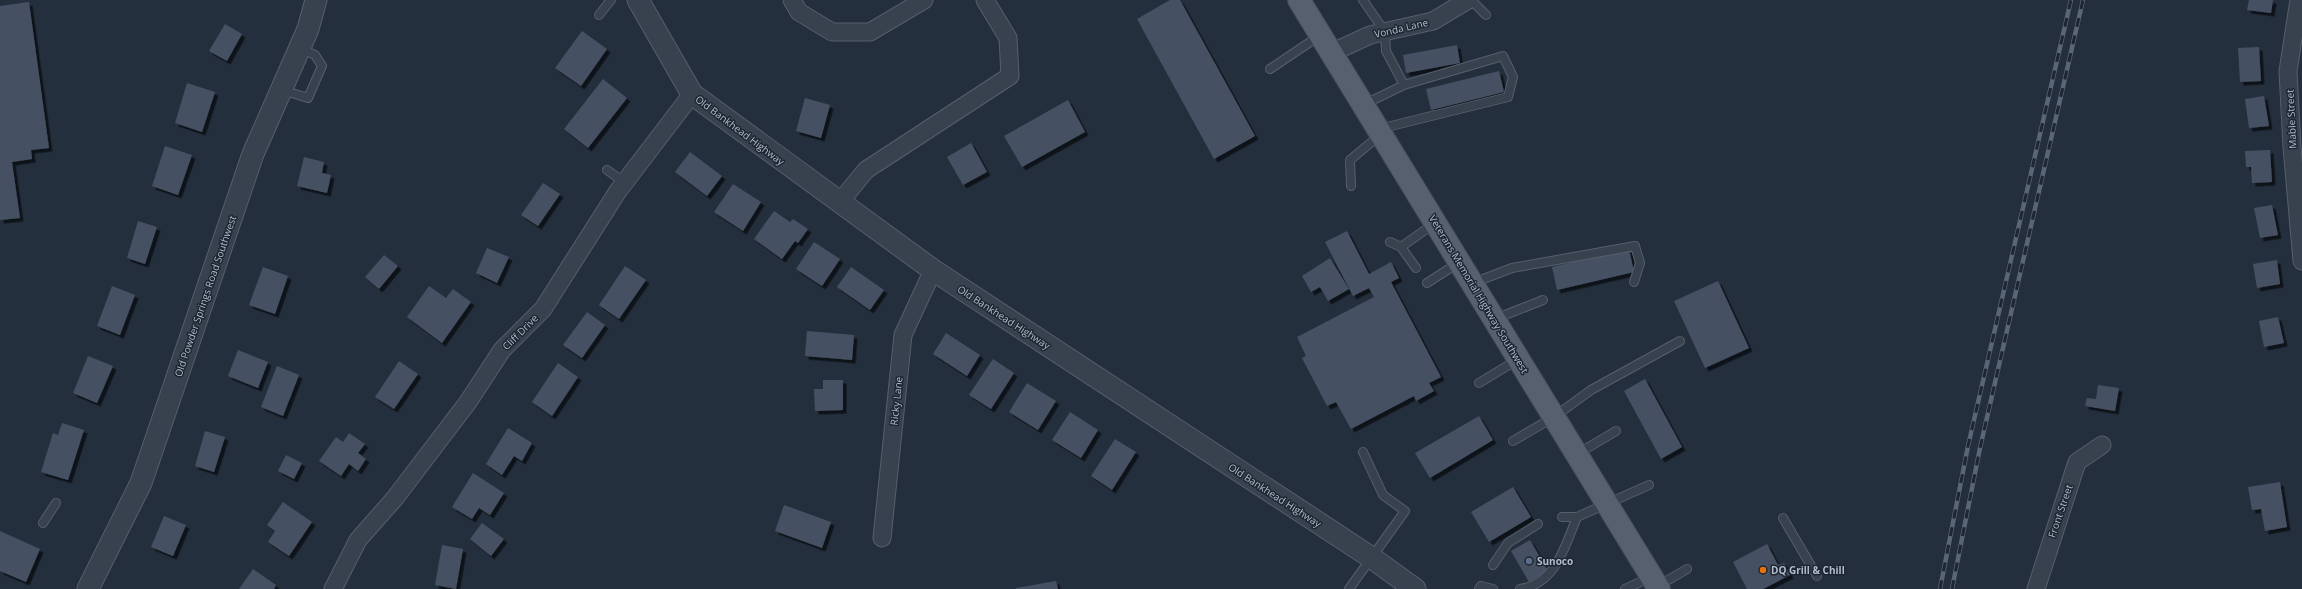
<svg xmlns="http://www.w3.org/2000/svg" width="2302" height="589" viewBox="0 0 2302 589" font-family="'Open Sans',sans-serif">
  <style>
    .building { fill: #455162; filter: url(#shadow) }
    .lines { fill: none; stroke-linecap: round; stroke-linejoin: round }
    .service-casing { stroke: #565f6c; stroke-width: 10 }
    .minor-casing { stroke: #565f6c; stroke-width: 19 }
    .tertiary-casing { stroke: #565f6c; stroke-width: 23 }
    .primary-casing { stroke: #414a57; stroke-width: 24 }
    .service { stroke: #38414e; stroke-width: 8 }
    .minor { stroke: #38414e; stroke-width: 17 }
    .tertiary { stroke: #38414e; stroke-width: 21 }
    .primary { stroke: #56606e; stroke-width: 22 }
    .rail-casing { stroke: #5a6575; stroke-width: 4.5 }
    .rail { stroke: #1d2633; stroke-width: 3; stroke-dasharray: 9; stroke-linecap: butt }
    .service-dot { fill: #5c6f8a; stroke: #1d2633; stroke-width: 1.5 }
    .food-dot { fill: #e8710a; stroke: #1d2633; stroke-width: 1.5 }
    .labels { text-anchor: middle; stroke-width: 3; stroke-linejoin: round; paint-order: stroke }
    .street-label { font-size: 10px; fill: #b4bcc9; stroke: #1d2633 }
    .poi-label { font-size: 10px; font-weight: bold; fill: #b4bcc9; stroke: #1d2633; text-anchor: start }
  </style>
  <defs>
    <filter id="shadow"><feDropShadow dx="3.5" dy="3.5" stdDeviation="0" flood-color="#0009"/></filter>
  </defs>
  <rect width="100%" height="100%" fill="#242f3e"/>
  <path class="building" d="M1170,0H1180L1255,136L1214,159L1137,19Z
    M2249,0H2273L2271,13L2247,10Z
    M29,2L49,148L31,150L32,159L12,162L20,218L0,220V6Z
    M225,24L242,34L227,61L209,51Z
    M582,31L607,49L581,86L555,68Z
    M1457,45L1460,63L1406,73L1403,55Z
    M2259,47L2261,81L2240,82L2238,48Z
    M1499,71L1504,92L1431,110L1426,89Z
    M603,79L627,98L588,148L564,129Z
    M187,83L215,92L202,132L175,123Z
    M2264,96L2269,126L2249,128L2245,99Z
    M805,98L830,105L821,138L796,131Z
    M1068,100L1085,132L1022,167L1004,136Z
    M971,143L987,172L963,185L947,157Z
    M165,146L192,155L178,195L152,186Z
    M2270,150L2272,182L2252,183L2251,167H2246L2245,151Z
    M690,152L722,176L707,196L675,172Z
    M304,157L324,162L322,173L331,175L327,193L297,186Z
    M543,183L560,194L538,226L521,215Z
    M733,184L761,202L743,231L714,212Z
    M2272,205L2278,235L2260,238L2254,208Z
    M774,211L790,222L793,219L808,229L798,243L795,241L782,259L754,239Z
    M138,221L157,227L145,264L127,258Z
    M1347,231L1369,274L1391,262L1399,278L1391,282L1441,377L1429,383L1434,391L1416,401L1414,396L1351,429L1336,402L1327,406L1302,358L1306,356L1297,337L1374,297L1369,288L1353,296L1325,242Z
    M814,242L840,259L822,286L796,269Z
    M487,248L509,257L497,283L476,273Z
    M1629,249L1634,272L1557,290L1552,267Z
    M384,255L398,266L379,289L365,277Z
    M1330,258L1349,289L1328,301L1320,287L1311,292L1302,276Z
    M2277,260L2280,284L2257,288L2253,264Z
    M625,266L646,280L619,319L599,305Z
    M263,267L288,276L275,314L249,305Z
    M851,267L884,290L870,310L837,287Z
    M1718,281L1749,348L1705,368L1674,301Z
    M112,286L135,295L120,335L97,326Z
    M429,286L446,298L453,289L471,302L442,343L407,317Z
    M587,312L605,325L582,358L563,345Z
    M2278,317L2284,343L2264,347L2259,321Z
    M807,331L854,335L852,360L805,356Z
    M946,333L980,355L967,376L933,354Z
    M238,350L268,362L258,388L228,376Z
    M88,356L113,366L97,403L73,393Z
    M993,359L1014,373L991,409L969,395Z
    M399,361L418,374L394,409L375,397Z
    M558,363L578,377L552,416L532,402Z
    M277,366L299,375L283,416L261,407Z
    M1645,379L1682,447L1661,459L1624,391Z
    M823,380H843V410L815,411L814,389H823Z
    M1027,383L1056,401L1038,430L1009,412Z
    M2098,385L2119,388L2115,411L2085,406L2087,398L2096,399Z
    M1070,412L1098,430L1081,458L1052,440Z
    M1479,416L1493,440L1430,478L1415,453Z
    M62,423L84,430L68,480L41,472L53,433L58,435Z
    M508,428L532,443L522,461L514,456L502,475L486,464Z
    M205,431L225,437L214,472L195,466Z
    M349,433L365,444L358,453L366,459L358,471L349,464L341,476L319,461L336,437L343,442Z
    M1115,439L1136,452L1112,490L1091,476Z
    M286,455L302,463L294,479L278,471Z
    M473,473L504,493L490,515L479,508L472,519L452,507Z
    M2280,482L2287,527L2265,531L2261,509L2252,510L2248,487Z
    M1513,487L1531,517L1489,542L1471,512Z
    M283,502L312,522L289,556L268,542L275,531L267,525Z
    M784,505L831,522L822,548L775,531Z
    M164,516L186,525L173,556L151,547Z
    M482,523L504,539L491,556L470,539Z
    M0,531L40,549L26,582L0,571Z
    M1530,540L1548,571L1529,582L1511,551Z
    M1767,544L1778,565L1784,563L1790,575L1763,589H1747L1733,562Z
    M442,545L463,549L456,589L435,585Z
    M253,569L276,585L274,589H239Z
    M1056,581L1058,589H1016V588Z"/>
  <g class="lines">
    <defs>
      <path id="service" d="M1363,0L1385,32L1386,51L1404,85L1363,105
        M1471,0L1486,15
        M599,15L611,0
        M1270,69L1319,36
        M282,90L308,98L322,66L315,55L300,48
        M1379,129L1508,97L1513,77L1503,56L1404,85
        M607,170L624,182
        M1351,186L1350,160L1380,135
        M1390,242L1401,247L1416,268
        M1401,247L1435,223
        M1427,283L1458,263
        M1473,283L1512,268L1635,246L1640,263L1634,282
        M1495,319L1543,300
        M1479,383L1517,360
        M1513,441L1554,417L1591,390L1680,341
        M1577,454L1616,431
        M1562,517H1577L1649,485
        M1783,518L1817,576
        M43,523L56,503
        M1493,565L1508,543L1538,524
        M1658,586L1687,569
        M1349,589L1405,511L1383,495L1363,452
        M1479,589L1481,586L1493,589
        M1520,589C1556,584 1565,546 1577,517
        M1625,589L1651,577"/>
      <path id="minor" d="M792,0L799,12L832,32H870L924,0
        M2299,0L2288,71L2292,147L2302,261
        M1331,53L1370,35L1433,21L1468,0
        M839,203L866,170L1010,76L1008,38L985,0
        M882,538L903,335L933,270
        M333,589L358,540L395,498L468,402L502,350L543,309L618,191L692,94
        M2036,589L2077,462L2102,445"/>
      <path id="tertiary" d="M638,0L692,94L933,270L1372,558L1415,589
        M88,589L141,483L253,154L308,29L316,0"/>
      <path id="primary" d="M1299,0L1659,589"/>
    </defs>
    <use href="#service" class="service-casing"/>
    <use href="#minor" class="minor-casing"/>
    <use href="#tertiary" class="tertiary-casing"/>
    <use href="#primary" class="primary-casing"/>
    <use href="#service" class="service"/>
    <use href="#minor" class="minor"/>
    <use href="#tertiary" class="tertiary"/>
    <use href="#primary" class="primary"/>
    <defs>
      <path id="rail" d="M1940,589L1968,446L2071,0
        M1952,589L1980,448L2083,0"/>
    </defs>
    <use href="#rail" class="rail-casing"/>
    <use href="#rail" class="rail"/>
  </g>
  <circle class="service-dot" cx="1529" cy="561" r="4"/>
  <circle class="food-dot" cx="1763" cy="570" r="4"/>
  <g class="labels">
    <g class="street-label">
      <text transform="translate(1401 28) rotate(-13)" y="4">Vonda Lane</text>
      <text transform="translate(2291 119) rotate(-93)" y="4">Mable Street</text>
      <text transform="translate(740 130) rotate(37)" y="4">Old Bankhead Highway</text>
      <text transform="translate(1479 294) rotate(59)" y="4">Veterans Memorial Highway Southwest</text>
      <text transform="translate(205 296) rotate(-71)" y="4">Old Powder Springs Road Southwest</text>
      <text transform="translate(1004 317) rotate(33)" y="4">Old Bankhead Highway</text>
      <text transform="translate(520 332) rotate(-45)" y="4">Cliff Drive</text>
      <text transform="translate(896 401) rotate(-84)" y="4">Ricky Lane</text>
      <text transform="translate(1275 495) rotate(33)" y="4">Old Bankhead Highway</text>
      <text transform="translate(2060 511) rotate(-71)" y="4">Front Street</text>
    </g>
    <g class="poi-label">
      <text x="1537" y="565">Sunoco</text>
      <text x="1771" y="574">DQ Grill &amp; Chill</text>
    </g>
  </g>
</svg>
